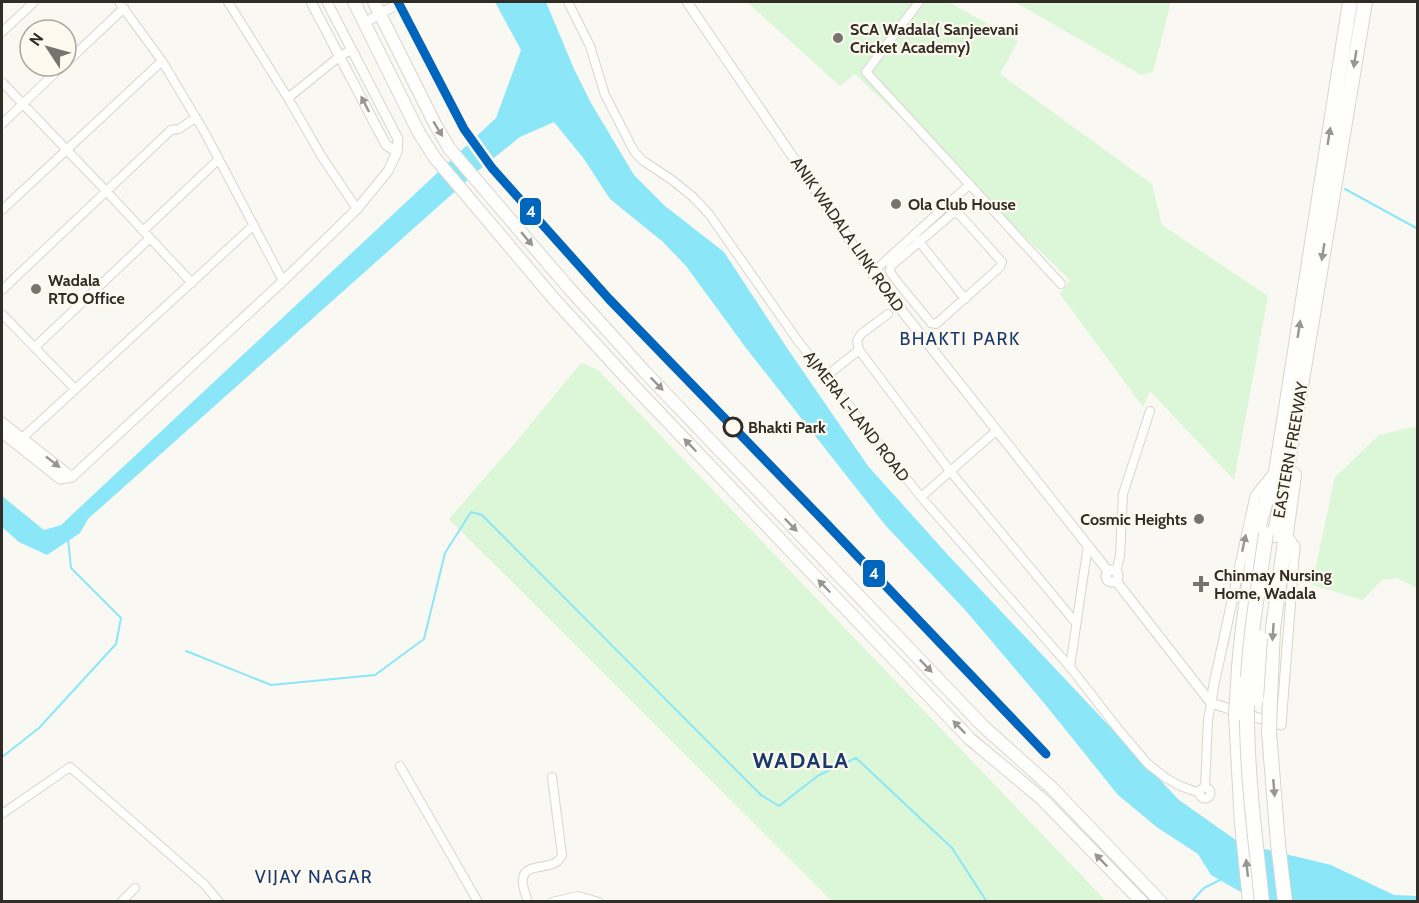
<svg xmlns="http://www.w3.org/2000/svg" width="1419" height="903" viewBox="0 0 1419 903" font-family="Cabin,sans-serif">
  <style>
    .green { fill: #dcf7d7 }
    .water { fill: #8be7f7 }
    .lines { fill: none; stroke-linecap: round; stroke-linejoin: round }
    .stream { stroke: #8be7f7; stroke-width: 2 }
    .minor-casing { stroke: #d7d5ce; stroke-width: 10 }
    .tertiary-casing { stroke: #d7d5ce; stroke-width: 11 }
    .primary-casing { stroke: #d7d5ce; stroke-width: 14 }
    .motorway-casing { stroke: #d7d5ce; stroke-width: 16 }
    .minor { stroke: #fefefd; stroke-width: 8 }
    .tertiary { stroke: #fefefd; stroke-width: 9 }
    .primary { stroke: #fefefd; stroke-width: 12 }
    .motorway { stroke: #fefefd; stroke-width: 14 }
    .motorway-bridge-casing { stroke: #d7d5ce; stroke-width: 16; stroke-linecap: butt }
    .motorway-bridge { stroke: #fefefd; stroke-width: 14 }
    .metro-1-casing { stroke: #fef9ee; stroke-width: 14 }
    .metro-1 { stroke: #0065bd; stroke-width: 9 }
    .oneway { fill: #979692 }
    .poi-dot { fill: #77746d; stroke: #fef9ee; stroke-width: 2 }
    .stop-dot { fill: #fef9ee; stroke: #302d26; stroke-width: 3 }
    .labels { text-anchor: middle; stroke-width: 4.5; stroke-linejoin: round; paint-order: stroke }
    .poi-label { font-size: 16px; font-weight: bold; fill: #302d26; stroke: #fef9ee; text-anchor: start }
    .street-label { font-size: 16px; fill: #302d26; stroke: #fef9ee }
    .stop-label { font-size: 16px; font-weight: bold; fill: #302d26; stroke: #fef9ee; text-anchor: start }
    .neighbourhood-label { font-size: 18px; letter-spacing: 1.5px; fill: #17396e; stroke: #fef9ee }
    .district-label { font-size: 22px; font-weight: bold; letter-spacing: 1.5px; fill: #17396e; stroke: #fef9ee }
    .line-badge { stroke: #fef9ee; stroke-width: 2 }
    .badge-label { font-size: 16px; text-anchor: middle; font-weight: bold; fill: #fff }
  </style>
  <rect width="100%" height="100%" fill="#faf8f2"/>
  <path class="green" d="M747,2H949L1018,41L1000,74L1152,184L1162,225L1268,296L1234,480L1150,391L1143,407L1060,294L1070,280L855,74L840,86Z
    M1015,2H1171L1153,72L1141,75Z
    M581,363L598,370L1106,901H832L449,519L515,443Z
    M1417,426V588L1397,578L1382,580L1363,600L1312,585L1335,477L1379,435Z"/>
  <path class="water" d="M495,2H546L574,69L591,103L634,175L665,206L724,252L787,348L868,466L948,555L1179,800L1240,843L1331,865L1394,895L1417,896V901L1271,902L1253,899L1211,875L1198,854L1158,828L1118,795L1044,703L966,611L886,526L746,348L686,266L663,242L610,199L584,159L554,122L520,137L479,170L88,519L80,533L47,555L19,542L2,527V496L44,530L61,525L496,118L521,50Z"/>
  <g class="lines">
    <path class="stream" d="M1345,189L1418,229
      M186,651L271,685L375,675L424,639L445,553L471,512L482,515L761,795L779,806L819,775L856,758L952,848L987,902
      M2,757L39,728L116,644L121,618L71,568L68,538
      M1191,902L1204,888L1222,879"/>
    <defs>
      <path id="minor" d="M119,2L162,61L205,133L283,281
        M228,2L288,98L322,157L357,209
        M568,2L590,46L605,95L634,151L642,160L672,180L693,197L709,214L798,341L921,497L1070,667L1119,730L1148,764L1166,778L1180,786L1200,793
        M919,2L866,72L1061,284
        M2,32L34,2
        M66,63L124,8
        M2,82L107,192L192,283
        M288,98L340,56L351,50
        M2,124L62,66
        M2,210L162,61
        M953,213L959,214L1002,262L1000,267L936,324L931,323C925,315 891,276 890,271C890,269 891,268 891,266Z
        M143,231L219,159
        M917,239L965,299
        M872,273L970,184
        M2,290L171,130L179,129L195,118
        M2,314L75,389
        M888,314L861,334L857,341L859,350L950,471L1076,623
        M35,347L150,238
        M826,376L859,350
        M19,441L254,225
        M921,497L996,431
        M1116,572L1120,556L1123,494L1150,411
        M1070,667L1088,545
        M400,766L478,902
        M1205,787L1208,720L1211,703
        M1199.5 793a5.5 5.5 0 1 1 11 0a5.5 5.5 0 1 1-11 0Z
        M2,814L70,767L205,885L219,902
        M121,902L135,888
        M528,902C526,895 521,884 523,878C526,861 556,872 562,855L552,777
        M552,902L578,896L599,902"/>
      <path id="tertiary" d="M311,2L386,145L397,152
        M687,2L872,273L1108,571
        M364,23L401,2
        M2,422L72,477
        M2,433L60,479L72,477L283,281L357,209L388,171L397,152L398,139L327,2
        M1106 576a6 6 0 1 1 12 0a6 6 0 1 1-12 0Z
        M1116,581L1211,703L1281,725L1295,546L1286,534
        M1211,703L1214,684L1255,496L1275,471"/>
      <path id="primary" d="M354,2L419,133L435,158L554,299L632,384L970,739L1042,799L1142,902
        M374,2L435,124L449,148L568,287L645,372L983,726L1052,788L1161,902"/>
      <path id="motorway" d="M1272,497L1350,2
        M1275,535L1294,428L1365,2
        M1238,683C1240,646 1245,610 1251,573C1255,544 1259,516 1271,488
        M1270,700L1273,628L1294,475
        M1236,714L1242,824L1250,902
        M1269,732L1278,844L1285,902"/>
    </defs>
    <use href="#minor" class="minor-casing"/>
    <use href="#tertiary" class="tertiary-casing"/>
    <use href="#primary" class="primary-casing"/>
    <use href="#motorway" class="motorway-casing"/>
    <use href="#minor" class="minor"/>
    <use href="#tertiary" class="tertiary"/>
    <use href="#primary" class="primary"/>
    <use href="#motorway" class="motorway"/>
    <defs>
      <path id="motorway-bridge" d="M1256,699L1260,638
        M1236,714L1238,683
        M1269,732L1270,700
        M1262,902C1255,835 1246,768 1247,701C1248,645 1258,590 1266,534"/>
    </defs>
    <use href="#motorway-bridge" class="motorway-bridge-casing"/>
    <use href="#motorway-bridge" class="motorway-bridge"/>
    <defs>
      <path id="metro-1" d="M398,2L464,129L492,168L609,299L822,519L1046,754"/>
    </defs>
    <use href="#metro-1" class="metro-1-casing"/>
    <use href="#metro-1" class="metro-1"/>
  </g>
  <defs><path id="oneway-solid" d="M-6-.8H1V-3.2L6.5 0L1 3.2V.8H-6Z" transform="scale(1.5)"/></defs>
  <g class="oneway">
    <use href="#oneway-solid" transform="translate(1355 59) rotate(99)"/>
    <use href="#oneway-solid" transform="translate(365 104) rotate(-117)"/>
    <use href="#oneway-solid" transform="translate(438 129) rotate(59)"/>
    <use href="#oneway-solid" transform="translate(1329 136) rotate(-81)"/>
    <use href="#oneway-solid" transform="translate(527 239) rotate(50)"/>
    <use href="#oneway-solid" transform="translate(1323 252) rotate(99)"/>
    <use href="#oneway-solid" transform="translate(1299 329) rotate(-81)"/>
    <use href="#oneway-solid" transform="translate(657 384) rotate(46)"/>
    <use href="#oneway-solid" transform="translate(690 445) rotate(-134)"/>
    <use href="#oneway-solid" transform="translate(53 462) rotate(38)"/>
    <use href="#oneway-solid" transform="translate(791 525) rotate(46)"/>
    <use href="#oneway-solid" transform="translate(1244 543) rotate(-78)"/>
    <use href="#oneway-solid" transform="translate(824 586) rotate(-134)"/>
    <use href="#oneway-solid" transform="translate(1273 632) rotate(94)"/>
    <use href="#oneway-solid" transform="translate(926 666) rotate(46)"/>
    <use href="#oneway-solid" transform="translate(959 727) rotate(-134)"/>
    <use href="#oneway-solid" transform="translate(1274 788) rotate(85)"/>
    <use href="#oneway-solid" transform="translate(1101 860) rotate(-134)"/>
    <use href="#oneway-solid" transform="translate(1247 868) rotate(-96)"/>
  </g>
  <g class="poi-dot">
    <circle cx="838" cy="38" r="6"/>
    <circle cx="896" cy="204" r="6"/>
    <circle cx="36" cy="289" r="6"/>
    <circle cx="1199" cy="519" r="6"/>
    <path d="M1198 575h6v6h6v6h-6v6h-6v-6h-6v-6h6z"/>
  </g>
  <circle class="stop-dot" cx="733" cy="427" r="9"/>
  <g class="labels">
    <g class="poi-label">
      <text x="850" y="35">SCA Wadala( Sanjeevani<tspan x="850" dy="18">Cricket Academy)</tspan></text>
      <text x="908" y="210">Ola Club House</text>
      <text x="48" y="286">Wadala<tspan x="48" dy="18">RTO Office</tspan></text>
      <text x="1187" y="525" text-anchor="end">Cosmic Heights</text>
      <text x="1214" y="581">Chinmay Nursing<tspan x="1214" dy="18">Home, Wadala</tspan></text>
    </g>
    <g class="street-label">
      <text transform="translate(848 234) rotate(55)" y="6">ANIK WADALA LINK ROAD</text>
      <text transform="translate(857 416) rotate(52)" y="6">AJMERA L-LAND ROAD</text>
      <text transform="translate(1290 450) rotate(-80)" y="6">EASTERN FREEWAY</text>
    </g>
    <g class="stop-label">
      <text x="748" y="433">Bhakti Park</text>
    </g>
    <g class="neighbourhood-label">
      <text x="960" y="345">BHAKTI PARK</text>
      <text x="314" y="883">VIJAY NAGAR</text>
    </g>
    <g class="district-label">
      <text x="801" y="768">WADALA</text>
    </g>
  </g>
  <g class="line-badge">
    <rect x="519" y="197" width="23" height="29" rx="6" fill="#0065bd"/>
    <rect x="862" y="559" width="24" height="29" rx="6" fill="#0065bd"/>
  </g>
  <g class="badge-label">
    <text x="531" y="217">4</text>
    <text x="874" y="579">4</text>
  </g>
  <rect width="1419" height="903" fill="none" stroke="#302d26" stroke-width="6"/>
  <g transform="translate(48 48) rotate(306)"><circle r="28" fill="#fef9ee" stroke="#aca79e" stroke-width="1.5"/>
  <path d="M0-4.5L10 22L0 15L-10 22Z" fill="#77746d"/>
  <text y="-9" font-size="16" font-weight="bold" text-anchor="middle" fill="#302d26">N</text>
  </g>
</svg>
